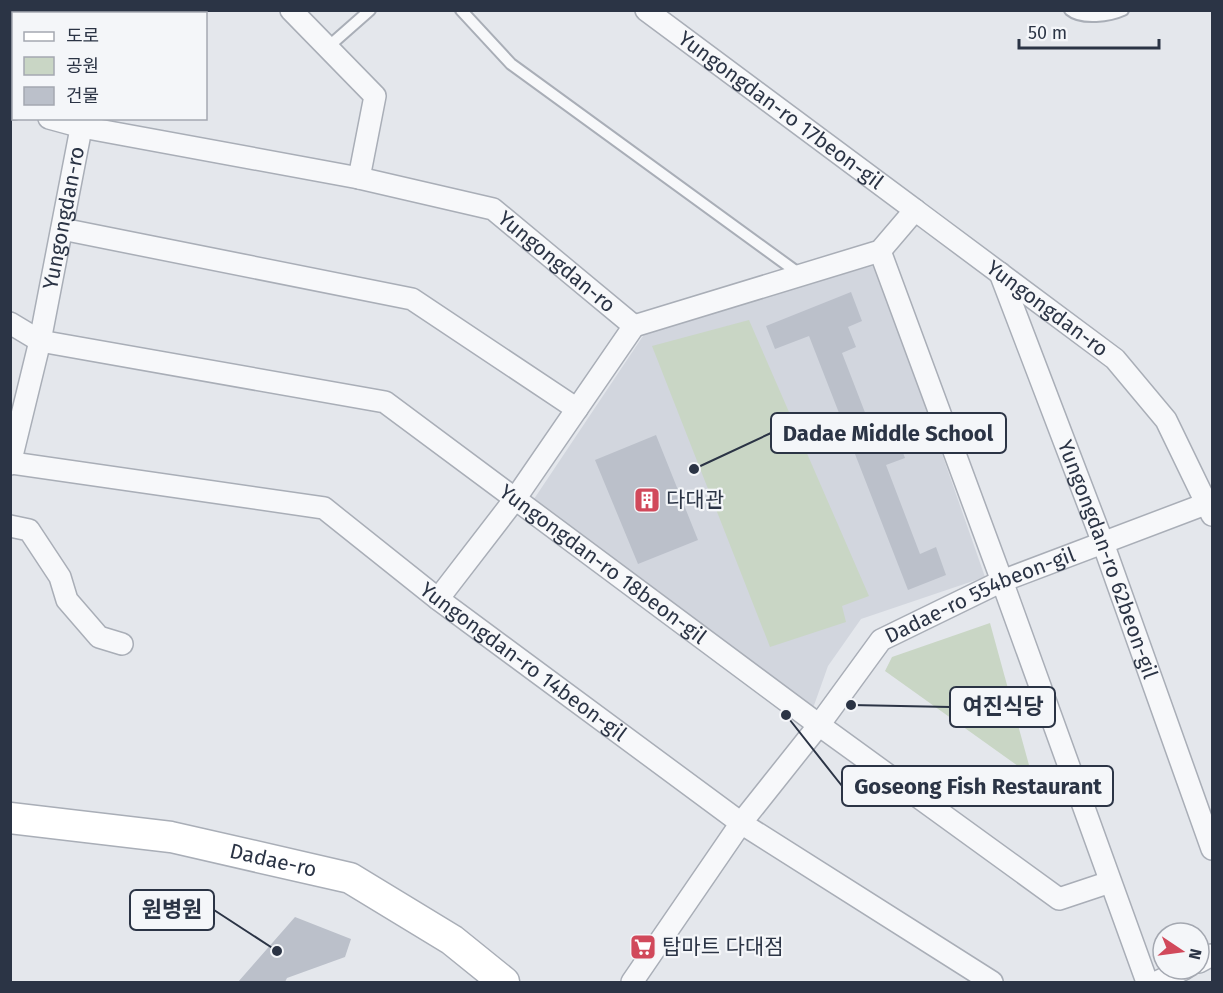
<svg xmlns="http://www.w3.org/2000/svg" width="1223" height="993" viewBox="0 0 1223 993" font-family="'Fira Sans','Noto Sans KR',sans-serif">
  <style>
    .built { fill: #d2d6de }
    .green { fill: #c9d6c5 }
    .building { fill: #bbc0ca }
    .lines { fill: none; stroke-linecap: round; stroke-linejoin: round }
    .service-casing { stroke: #a9aeb7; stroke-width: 14 }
    .minor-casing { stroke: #a9aeb7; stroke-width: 24 }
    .secondary-casing { stroke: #a9aeb7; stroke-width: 33 }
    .service { stroke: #f7f8fa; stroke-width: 10 }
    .minor { stroke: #f7f8fa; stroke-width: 21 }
    .secondary { stroke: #fff; stroke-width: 30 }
    .labels { text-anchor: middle; stroke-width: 4.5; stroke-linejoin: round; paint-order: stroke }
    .street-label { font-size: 21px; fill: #2b3445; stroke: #f4f6f9 }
    .poi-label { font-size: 21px; fill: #2b3445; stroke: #f4f6f9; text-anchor: start }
    .leader { fill: none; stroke: #2b3445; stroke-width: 2 }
    .callout-dot { fill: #2b3445; stroke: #f4f6f9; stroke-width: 2 }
    .callout { fill: #f4f6f9; stroke: #2b3445; stroke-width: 2 }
    .callout-label { font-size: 22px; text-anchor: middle; font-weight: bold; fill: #2b3445 }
  </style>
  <rect width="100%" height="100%" fill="#e4e7ec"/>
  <path class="built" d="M876,265L985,577L861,619L828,666L812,711L532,502L647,330Z"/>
  <path class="green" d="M749,320L869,596L842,606L846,622L770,647L652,346Z
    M990,623L1032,776L885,671L892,657Z"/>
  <path class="building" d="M851,292L862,321L848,327L856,347L842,353L871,428L891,421L905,458L886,465L920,554L936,547L946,575L908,590L809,336L775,349L766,326Z
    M656,435L698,540L638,564L595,460Z
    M295,917L351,939L345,957L287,978L285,982H238Z"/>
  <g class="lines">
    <defs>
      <path id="service" d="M461,10L511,64L801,275
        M1070,10C1082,20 1110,16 1123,10
        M328,47L370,10"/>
      <g id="minor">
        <path d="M291,10L375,96L359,178"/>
        <path id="s1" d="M646,10L915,210"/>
        <path d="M104,14L123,10"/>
        <path d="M10,108L14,109"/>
        <path id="s2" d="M49,118L82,127L359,178L493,209L634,326"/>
        <path d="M62,229L412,299L577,409"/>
        <path d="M880,251L1002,581L1147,982"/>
        <path id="s3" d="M1000,273L1103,543L1212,849"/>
        <path id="s4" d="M10,323L40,341L385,402L819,725L1059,899L1110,882"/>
        <path id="s5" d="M634,326L880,251L915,210L1115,359L1166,420L1212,515"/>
        <path id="s6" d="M12,463L324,508L438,599L741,823L992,982"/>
        <path id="s7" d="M10,464L40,341L83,118"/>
        <path d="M10,526L29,530L60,577L67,600L99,637L122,644"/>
        <path d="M438,599L515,499L634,326"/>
        <path d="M1199,962L1212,955"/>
        <path id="s8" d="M632,982L741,823L819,725L881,640L1002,581L1208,503"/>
        <path d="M1157,982L1184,969"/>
      </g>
      <g id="secondary">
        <path id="s9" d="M10,818L171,837L350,878L452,940L504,982"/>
      </g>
    </defs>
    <use href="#service" class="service-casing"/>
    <use href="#minor" class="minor-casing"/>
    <use href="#secondary" class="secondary-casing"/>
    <use href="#service" class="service"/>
    <use href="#minor" class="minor"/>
    <use href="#secondary" class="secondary"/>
  </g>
  <defs>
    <symbol id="building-square" viewBox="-11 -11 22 22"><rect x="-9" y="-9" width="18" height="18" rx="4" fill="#d1495b" stroke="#f4f6f9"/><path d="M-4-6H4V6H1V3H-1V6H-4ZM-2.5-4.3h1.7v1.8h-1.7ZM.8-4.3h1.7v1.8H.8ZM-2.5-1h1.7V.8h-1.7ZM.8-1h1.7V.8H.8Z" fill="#fff"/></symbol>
    <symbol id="supermarket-square" viewBox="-11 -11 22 22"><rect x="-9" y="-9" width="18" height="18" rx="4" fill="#d1495b" stroke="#f4f6f9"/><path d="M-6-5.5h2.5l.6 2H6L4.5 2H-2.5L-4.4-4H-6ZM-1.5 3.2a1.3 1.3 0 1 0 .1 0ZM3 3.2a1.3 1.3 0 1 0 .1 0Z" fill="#fff"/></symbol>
  </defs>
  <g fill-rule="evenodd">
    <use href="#building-square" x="632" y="485" width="30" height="30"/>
    <use href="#supermarket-square" x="628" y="932" width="30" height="30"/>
  </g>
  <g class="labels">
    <g class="street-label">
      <text dy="7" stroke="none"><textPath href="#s1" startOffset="168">Yungongdan-ro 17beon-gil</textPath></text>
      <text dy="7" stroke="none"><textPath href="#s7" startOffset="252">Yungongdan-ro</textPath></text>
      <text dy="7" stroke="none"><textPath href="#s2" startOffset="536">Yungongdan-ro</textPath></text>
      <text dy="7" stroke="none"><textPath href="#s5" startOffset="476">Yungongdan-ro</textPath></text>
      <text dy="7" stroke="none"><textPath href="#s3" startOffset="306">Yungongdan-ro 62beon-gil</textPath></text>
      <text dy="7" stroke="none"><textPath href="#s4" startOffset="657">Yungongdan-ro 18beon-gil</textPath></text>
      <text dy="7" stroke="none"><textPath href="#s8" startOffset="532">Dadae-ro 554beon-gil</textPath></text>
      <text dy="7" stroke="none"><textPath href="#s6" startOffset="567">Yungongdan-ro 14beon-gil</textPath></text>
      <text dy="7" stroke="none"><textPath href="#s9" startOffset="267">Dadae-ro</textPath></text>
    </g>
    <g class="poi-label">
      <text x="666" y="507">다대관</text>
      <text x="662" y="954">탑마트 다대점</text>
    </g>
  </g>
  <path class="leader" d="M694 469L771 433M851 705L950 707M786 715L842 786M277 951L214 910"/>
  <g class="callout-dot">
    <circle cx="694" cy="469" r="6"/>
    <circle cx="851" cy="705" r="6"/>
    <circle cx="786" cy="715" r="6"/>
    <circle cx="277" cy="951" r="6"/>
  </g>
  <g class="callout">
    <rect x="771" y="413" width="235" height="40" rx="6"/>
    <rect x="950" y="687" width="105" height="40" rx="6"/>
    <rect x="842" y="766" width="271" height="40" rx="6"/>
    <rect x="130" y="890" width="84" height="40" rx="6"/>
  </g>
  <g class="callout-label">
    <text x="888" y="441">Dadae Middle School</text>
    <text x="1003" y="714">여진식당</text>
    <text x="978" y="794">Goseong Fish Restaurant</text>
    <text x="172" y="917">원병원</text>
  </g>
  <rect width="1223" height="993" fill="none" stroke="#2b3445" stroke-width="24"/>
  <rect x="12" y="12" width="195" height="108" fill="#f4f6f9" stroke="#a4a8b1" stroke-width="1.5"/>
  <rect x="24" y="32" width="30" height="9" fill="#ffffff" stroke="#a4a8b1" stroke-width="1.5"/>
  <text x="66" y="42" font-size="18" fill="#2b3445">도로</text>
  <rect x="24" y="57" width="30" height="18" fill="#c9d6c5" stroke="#a4a8b1" stroke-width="1.5"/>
  <text x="66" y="72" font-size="18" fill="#2b3445">공원</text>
  <rect x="24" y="87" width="30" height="18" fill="#bbc0ca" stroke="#a4a8b1" stroke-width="1.5"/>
  <text x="66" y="102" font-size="18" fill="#2b3445">건물</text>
  <g transform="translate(1181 951) rotate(103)"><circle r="28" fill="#f4f6f9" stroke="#a4a8b1" stroke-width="1.5"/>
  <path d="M0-4.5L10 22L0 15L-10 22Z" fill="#d1495b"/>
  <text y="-9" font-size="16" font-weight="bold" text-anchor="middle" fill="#2b3445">N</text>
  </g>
  <path d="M1019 39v9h140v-9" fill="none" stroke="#2b3445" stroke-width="3"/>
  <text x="1028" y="39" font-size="18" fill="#2b3445" stroke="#f4f6f9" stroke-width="4.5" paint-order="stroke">50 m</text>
</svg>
